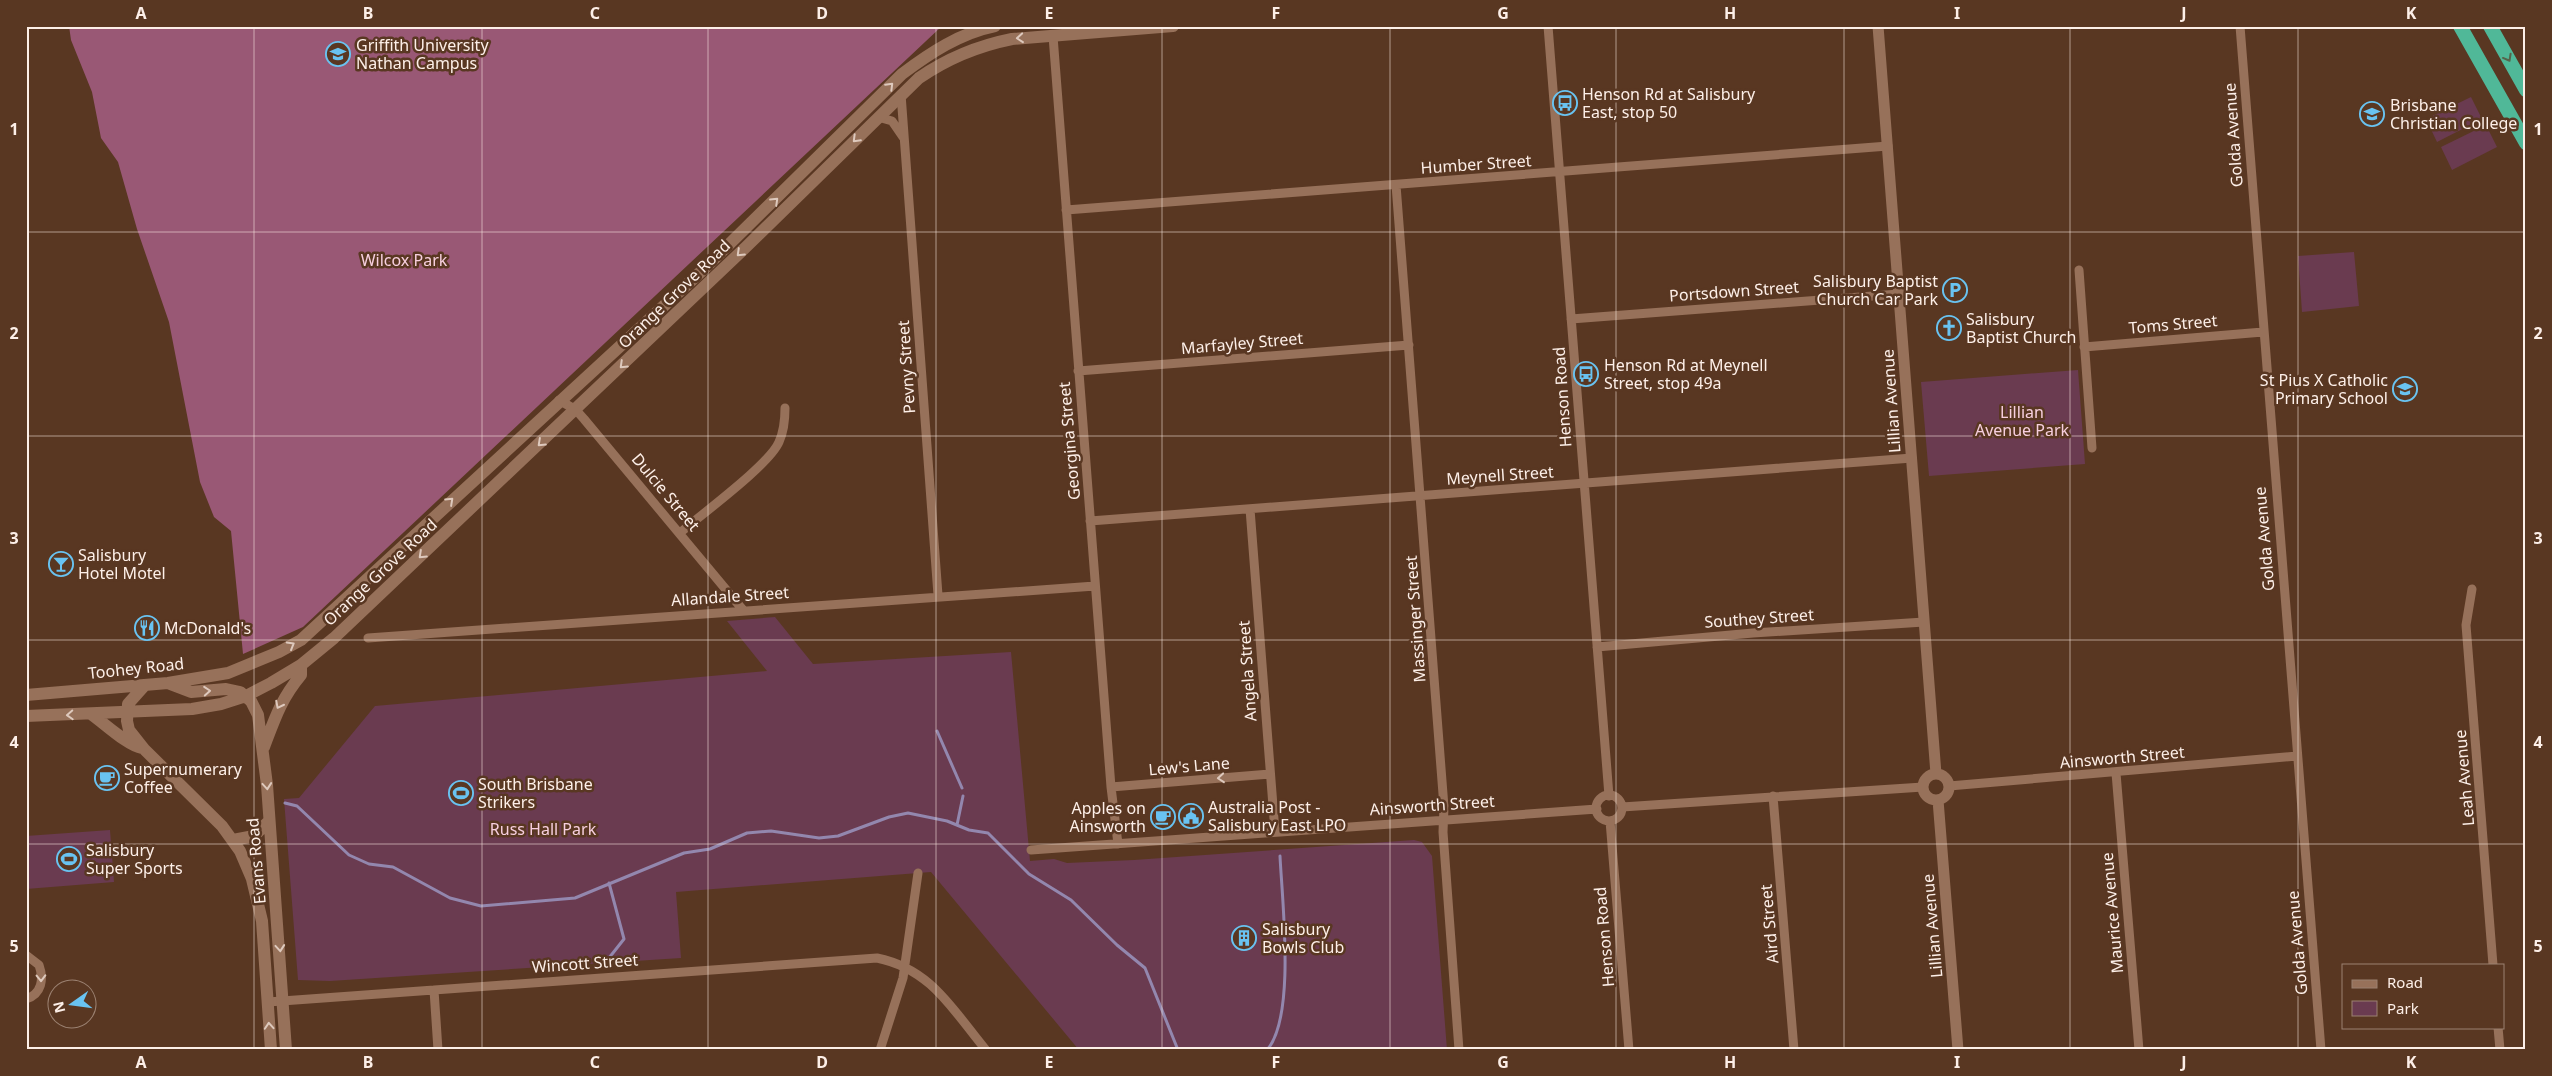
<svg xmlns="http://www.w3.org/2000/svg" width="2552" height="1076" viewBox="0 0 2552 1076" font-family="'Noto Sans',sans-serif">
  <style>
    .green { fill: #6a3b50 }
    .forest { fill: #995875 }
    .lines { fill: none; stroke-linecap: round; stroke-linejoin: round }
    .stream { stroke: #9387ae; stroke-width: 3 }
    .minor { stroke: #97715a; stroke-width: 9 }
    .tertiary { stroke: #97715a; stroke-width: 11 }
    .secondary { stroke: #97715a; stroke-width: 12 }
    .trunk { stroke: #50b898; stroke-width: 14 }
    .oneway { stroke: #dec9bd }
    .oneway2 { stroke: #56644b }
    .grid { fill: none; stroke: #fdefe8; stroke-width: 1; stroke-opacity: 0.55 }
    .labels { text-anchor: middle; stroke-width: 5; stroke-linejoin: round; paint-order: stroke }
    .poi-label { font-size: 16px; fill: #fdefe8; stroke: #593722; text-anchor: start }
    .street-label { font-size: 16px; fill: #fdefe8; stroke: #593722 }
    .park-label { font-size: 16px; fill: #f7cfdf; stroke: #593722 }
    .neatline { fill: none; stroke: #fdefe8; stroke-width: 2 }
    .grid-label { font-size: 16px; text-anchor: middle; font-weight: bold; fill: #fdefe8 }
  </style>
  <rect width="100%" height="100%" fill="#593722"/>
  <path class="green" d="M2471,97L2482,119L2437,142L2426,119Z
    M2486,125L2497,147L2452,170L2441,147Z
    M2354,252L2359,306L2302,312L2298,256Z
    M2078,370L2085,464L1929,476L1921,382Z
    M775,617L813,664L1011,652L1030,861L1054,859L1067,863L1134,860L1414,840L1422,842L1432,856L1447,1050H1079L931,872L676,892L681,958L330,981L298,980L284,799L299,798L375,706L767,671L727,621Z
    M110,830L114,882L26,889V836Z"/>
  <path class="forest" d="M69,26H942L303,627L243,654L231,531L214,517L200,482L169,322L137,229L118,162L101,138L92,92L71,40Z"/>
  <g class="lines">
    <path class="stream" d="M937,731L962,788
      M285,803L297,806L349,855L369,864L393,867L450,898L481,906L575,898L684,853L710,849L747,833L771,831L819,838L838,836L889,817L908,813L947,821L969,830L988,833L1029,874L1071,900L1117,945L1145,968L1178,1050
      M957,825L963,796
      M605,963L624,939L609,883
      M1267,1050C1296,1017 1282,900 1280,856"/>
    <path class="minor" d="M1548,26L1609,796
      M2240,26L2321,1050
      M1053,36L1111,787L1118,844
      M901,94L938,595
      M878,117L892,121L903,137
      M1396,185L1444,807L1443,832L1459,1050
      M1066,210L1888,146
      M2079,270L2092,448
      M1571,319L1899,294
      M2084,347L2263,332
      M1078,371L1409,345
      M559,400L576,410L584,419L743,610
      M1250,509L1275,832
      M1090,521L1912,458
      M680,533C703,513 769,465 779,442C784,431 785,419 785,408
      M2472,589L2466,625L2493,965
      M368,638L1095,586
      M1597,647L1753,633L1924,622
      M2116,773L2139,1050
      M1949,786L2297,756
      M1111,787L1270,774
      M1596 808a13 13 0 1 1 26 0a13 13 0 1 1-26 0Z
      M1773,796L1794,1050
      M1622,807L1923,787
      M1610,821L1629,1050
      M1031,850L1597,809
      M26,955L39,965C44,979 42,994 26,999
      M434,990L438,1050
      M268,1002L877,958C931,969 952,1009 986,1050
      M2498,1027L2500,1050
      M880,1050L903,978L918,873"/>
    <path class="tertiary" d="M1878,26L1936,774
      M1923 787a13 13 0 1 1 26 0a13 13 0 1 1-26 0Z
      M1938,800L1958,1050"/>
    <path class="secondary" d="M170,684L191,692L226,689L240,692L251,701L258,715L267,785L286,1050
      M145,685L128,704L127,721L129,730L144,749L222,826L240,851L252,879L262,921L271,1050
      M26,695L168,683L228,673L279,652L301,640L705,268L902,74C930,53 960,33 995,26
      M91,714C104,723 128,746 142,748
      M26,716L192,709L221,704L246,696L271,683L301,665L334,638L746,247L919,78C948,58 977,46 1012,39L1173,26
      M264,747C275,718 281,699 301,675V665
      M233,840L254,836L269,821"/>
    <path class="trunk" d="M2460,26L2526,143
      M2490,26L2526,90"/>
  </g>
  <defs><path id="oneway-chevron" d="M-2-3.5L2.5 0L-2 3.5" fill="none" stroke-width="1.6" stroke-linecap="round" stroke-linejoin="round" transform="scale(1.25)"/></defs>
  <g class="oneway">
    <use href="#oneway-chevron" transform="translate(1020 38) rotate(175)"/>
    <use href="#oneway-chevron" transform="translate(890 86) rotate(-45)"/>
    <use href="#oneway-chevron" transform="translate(856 139) rotate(135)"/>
    <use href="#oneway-chevron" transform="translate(775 201) rotate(-44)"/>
    <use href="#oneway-chevron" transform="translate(740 253) rotate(136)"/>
    <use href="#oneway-chevron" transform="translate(623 365) rotate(136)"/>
    <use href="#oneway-chevron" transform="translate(541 443) rotate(137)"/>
    <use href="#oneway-chevron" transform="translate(450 501) rotate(-43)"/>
    <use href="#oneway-chevron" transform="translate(422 555) rotate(137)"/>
    <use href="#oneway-chevron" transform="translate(291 645) rotate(-30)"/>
    <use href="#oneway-chevron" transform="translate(207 691) rotate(-4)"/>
    <use href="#oneway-chevron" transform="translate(279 705) rotate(117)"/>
    <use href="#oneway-chevron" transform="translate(70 715) rotate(177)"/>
    <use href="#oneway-chevron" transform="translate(1221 778) rotate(175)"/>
    <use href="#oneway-chevron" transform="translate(267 786) rotate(85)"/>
    <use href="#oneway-chevron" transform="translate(280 948) rotate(85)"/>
    <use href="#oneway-chevron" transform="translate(41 978) rotate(89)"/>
    <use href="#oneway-chevron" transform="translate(269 1026) rotate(-94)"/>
  </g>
  <use class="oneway2" href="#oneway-chevron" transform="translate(2508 58) rotate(61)"/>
  <path class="grid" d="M254,26V1050M482,26V1050M708,26V1050M936,26V1050M1162,26V1050M1390,26V1050M1616,26V1050M1844,26V1050M2070,26V1050M2298,26V1050M26,232H2526M26,436H2526M26,640H2526M26,844H2526"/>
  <defs>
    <symbol id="university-ring" viewBox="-11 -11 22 22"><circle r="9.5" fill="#593722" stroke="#69c3f1" stroke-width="1.5"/><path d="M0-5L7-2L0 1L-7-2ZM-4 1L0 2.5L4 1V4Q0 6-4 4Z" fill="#69c3f1"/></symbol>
    <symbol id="bus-ring" viewBox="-11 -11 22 22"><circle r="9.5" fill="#593722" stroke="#69c3f1" stroke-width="1.5"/><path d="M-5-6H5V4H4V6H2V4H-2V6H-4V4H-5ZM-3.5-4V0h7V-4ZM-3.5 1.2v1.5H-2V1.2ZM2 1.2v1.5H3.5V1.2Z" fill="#69c3f1"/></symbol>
    <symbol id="school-ring" viewBox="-11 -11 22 22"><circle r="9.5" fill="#593722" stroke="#69c3f1" stroke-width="1.5"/><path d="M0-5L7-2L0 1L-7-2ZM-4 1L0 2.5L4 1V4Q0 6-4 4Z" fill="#69c3f1"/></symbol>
    <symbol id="parking-ring" viewBox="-11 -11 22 22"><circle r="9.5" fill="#593722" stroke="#69c3f1" stroke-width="1.5"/><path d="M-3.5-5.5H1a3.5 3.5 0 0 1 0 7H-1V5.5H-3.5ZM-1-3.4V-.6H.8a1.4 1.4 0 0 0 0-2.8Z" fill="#69c3f1"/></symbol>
    <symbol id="church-ring" viewBox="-11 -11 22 22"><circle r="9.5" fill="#593722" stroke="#69c3f1" stroke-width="1.5"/><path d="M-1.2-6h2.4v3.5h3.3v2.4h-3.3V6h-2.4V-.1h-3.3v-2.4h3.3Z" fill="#69c3f1"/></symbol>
    <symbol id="bar-ring" viewBox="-11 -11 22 22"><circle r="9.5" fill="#593722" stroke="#69c3f1" stroke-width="1.5"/><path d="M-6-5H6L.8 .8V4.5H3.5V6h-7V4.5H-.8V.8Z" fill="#69c3f1"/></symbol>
    <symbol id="restaurant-ring" viewBox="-11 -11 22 22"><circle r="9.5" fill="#593722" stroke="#69c3f1" stroke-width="1.5"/><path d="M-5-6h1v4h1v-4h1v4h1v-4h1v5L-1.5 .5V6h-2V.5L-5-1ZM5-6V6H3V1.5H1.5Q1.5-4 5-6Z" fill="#69c3f1"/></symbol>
    <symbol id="cafe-ring" viewBox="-11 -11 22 22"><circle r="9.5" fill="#593722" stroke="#69c3f1" stroke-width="1.5"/><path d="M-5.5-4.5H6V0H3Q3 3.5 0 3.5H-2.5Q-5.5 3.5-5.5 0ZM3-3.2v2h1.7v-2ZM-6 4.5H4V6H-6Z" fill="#69c3f1"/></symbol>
    <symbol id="stadium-ring" viewBox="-11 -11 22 22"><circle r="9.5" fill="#593722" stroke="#69c3f1" stroke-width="1.5"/><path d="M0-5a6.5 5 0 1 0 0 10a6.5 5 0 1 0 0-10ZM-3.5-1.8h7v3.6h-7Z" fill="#69c3f1"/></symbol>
    <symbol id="civic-ring" viewBox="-11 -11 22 22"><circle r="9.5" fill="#593722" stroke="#69c3f1" stroke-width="1.5"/><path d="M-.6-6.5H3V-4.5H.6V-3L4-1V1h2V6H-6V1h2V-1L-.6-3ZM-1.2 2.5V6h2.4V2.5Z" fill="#69c3f1"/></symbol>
    <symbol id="building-ring" viewBox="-11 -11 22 22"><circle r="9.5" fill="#593722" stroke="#69c3f1" stroke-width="1.5"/><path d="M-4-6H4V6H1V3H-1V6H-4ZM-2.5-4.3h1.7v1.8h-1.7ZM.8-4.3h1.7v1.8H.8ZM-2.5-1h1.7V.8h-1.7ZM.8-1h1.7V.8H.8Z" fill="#69c3f1"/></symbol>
  </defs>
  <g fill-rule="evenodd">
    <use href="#university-ring" x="324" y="40" width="28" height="28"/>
    <use href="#bus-ring" x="1551" y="89" width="28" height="28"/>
    <use href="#school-ring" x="2358" y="100" width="28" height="28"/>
    <use href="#parking-ring" x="1941" y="276" width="28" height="28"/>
    <use href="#church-ring" x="1935" y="314" width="28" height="28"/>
    <use href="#bus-ring" x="1572" y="360" width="28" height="28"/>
    <use href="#school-ring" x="2391" y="375" width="28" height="28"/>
    <use href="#bar-ring" x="47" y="550" width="28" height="28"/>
    <use href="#restaurant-ring" x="133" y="614" width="28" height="28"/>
    <use href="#cafe-ring" x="93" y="764" width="28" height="28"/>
    <use href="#stadium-ring" x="447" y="779" width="28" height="28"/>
    <use href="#civic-ring" x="1177" y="802" width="28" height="28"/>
    <use href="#cafe-ring" x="1149" y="803" width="28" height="28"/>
    <use href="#stadium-ring" x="55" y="845" width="28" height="28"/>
    <use href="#building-ring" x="1230" y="924" width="28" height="28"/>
  </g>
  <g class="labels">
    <g class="poi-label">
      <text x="356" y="51">Griffith University<tspan x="356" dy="18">Nathan Campus</tspan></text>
      <text x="1582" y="100">Henson Rd at Salisbury<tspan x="1582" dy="18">East, stop 50</tspan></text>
      <text x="2390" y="111">Brisbane<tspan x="2390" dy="18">Christian College</tspan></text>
      <text x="1938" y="287" text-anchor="end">Salisbury Baptist<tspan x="1938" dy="18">Church Car Park</tspan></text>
      <text x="1966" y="325">Salisbury<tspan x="1966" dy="18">Baptist Church</tspan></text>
      <text x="1604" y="371">Henson Rd at Meynell<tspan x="1604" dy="18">Street, stop 49a</tspan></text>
      <text x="2388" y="386" text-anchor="end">St Pius X Catholic<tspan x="2388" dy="18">Primary School</tspan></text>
      <text x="78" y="561">Salisbury<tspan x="78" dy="18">Hotel Motel</tspan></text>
      <text x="164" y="634">McDonald's</text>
      <text x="124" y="775">Supernumerary<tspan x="124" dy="18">Coffee</tspan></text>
      <text x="478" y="790">South Brisbane<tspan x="478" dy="18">Strikers</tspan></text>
      <text x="1208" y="813">Australia Post -<tspan x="1208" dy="18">Salisbury East LPO</tspan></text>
      <text x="1146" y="814" text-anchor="end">Apples on<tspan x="1146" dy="18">Ainsworth</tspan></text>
      <text x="86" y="856">Salisbury<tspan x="86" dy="18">Super Sports</tspan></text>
      <text x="1262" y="935">Salisbury<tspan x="1262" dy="18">Bowls Club</tspan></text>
    </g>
    <g class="street-label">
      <text transform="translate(2233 135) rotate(-94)" y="6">Golda Avenue</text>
      <text transform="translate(1476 164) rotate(-4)" y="6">Humber Street</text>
      <text transform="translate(1734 291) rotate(-4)" y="6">Portsdown Street</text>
      <text transform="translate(674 294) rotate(-44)" y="6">Orange Grove Road</text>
      <text transform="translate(2173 324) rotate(-5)" y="6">Toms Street</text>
      <text transform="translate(1242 343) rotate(-5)" y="6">Marfayley Street</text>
      <text transform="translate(906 367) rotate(-94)" y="6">Pevny Street</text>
      <text transform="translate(1562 397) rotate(-94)" y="6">Henson Road</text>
      <text transform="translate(1891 401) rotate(-94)" y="6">Lillian Avenue</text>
      <text transform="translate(1069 441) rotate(-95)" y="6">Georgina Street</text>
      <text transform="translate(1500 475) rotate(-4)" y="6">Meynell Street</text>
      <text transform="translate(666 492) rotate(50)" y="6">Dulcie Street</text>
      <text transform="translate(2264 539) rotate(-95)" y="6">Golda Avenue</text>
      <text transform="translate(380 572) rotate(-43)" y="6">Orange Grove Road</text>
      <text transform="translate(730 596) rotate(-4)" y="6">Allandale Street</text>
      <text transform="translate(1759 618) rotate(-4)" y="6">Southey Street</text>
      <text transform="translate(1415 619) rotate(-94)" y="6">Massinger Street</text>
      <text transform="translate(136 668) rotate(-6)" y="6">Toohey Road</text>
      <text transform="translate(1247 671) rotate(-94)" y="6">Angela Street</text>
      <text transform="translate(2122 757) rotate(-5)" y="6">Ainsworth Street</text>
      <text transform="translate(1189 766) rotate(-5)" y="6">Lew's Lane</text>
      <text transform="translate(2464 778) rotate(-95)" y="6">Leah Avenue</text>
      <text transform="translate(1432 805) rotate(-4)" y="6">Ainsworth Street</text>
      <text transform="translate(256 861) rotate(-95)" y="6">Evans Road</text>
      <text transform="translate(2112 913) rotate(-95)" y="6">Maurice Avenue</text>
      <text transform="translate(1769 924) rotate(-95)" y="6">Aird Street</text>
      <text transform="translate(1932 926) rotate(-95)" y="6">Lillian Avenue</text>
      <text transform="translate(1604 937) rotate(-95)" y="6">Henson Road</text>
      <text transform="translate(2297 943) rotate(-95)" y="6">Golda Avenue</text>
      <text transform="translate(585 963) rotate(-4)" y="6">Wincott Street</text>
    </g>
    <g class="park-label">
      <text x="404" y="266">Wilcox Park</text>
      <text x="2022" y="418">Lillian<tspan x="2022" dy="18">Avenue Park</tspan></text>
      <text x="543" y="835">Russ Hall Park</text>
    </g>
  </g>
  <rect width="2552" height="1076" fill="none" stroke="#593722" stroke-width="55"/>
  <rect x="2342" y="964" width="162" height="65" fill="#593722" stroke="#9b8171"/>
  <rect x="2352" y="980" width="25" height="8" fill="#97715a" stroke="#9b8171"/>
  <text x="2387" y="988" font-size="15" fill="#fdefe8">Road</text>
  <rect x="2352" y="1001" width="25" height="15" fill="#6a3b50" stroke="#9b8171"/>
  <text x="2387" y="1014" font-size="15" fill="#fdefe8">Park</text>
  <g transform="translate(72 1004) rotate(256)"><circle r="24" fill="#593722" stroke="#9b8171"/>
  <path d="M0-4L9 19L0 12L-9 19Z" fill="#69c3f1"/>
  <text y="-8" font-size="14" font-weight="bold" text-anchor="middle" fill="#fdefe8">N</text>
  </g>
  <rect x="28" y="28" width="2496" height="1020" class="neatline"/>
  <g class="grid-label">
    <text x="141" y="19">A</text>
    <text x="368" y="19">B</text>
    <text x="595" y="19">C</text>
    <text x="822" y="19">D</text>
    <text x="1049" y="19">E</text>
    <text x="1276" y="19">F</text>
    <text x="1503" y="19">G</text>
    <text x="1730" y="19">H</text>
    <text x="1957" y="19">I</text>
    <text x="2184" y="19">J</text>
    <text x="2411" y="19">K</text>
    <text x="14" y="135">1</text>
    <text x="2538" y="135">1</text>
    <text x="14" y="339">2</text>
    <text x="2538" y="339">2</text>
    <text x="14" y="544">3</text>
    <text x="2538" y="544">3</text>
    <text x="14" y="748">4</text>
    <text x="2538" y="748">4</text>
    <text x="14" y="952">5</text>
    <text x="2538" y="952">5</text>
    <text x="141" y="1068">A</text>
    <text x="368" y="1068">B</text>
    <text x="595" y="1068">C</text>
    <text x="822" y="1068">D</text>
    <text x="1049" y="1068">E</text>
    <text x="1276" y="1068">F</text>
    <text x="1503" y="1068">G</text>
    <text x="1730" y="1068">H</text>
    <text x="1957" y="1068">I</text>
    <text x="2184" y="1068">J</text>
    <text x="2411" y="1068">K</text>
  </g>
</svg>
